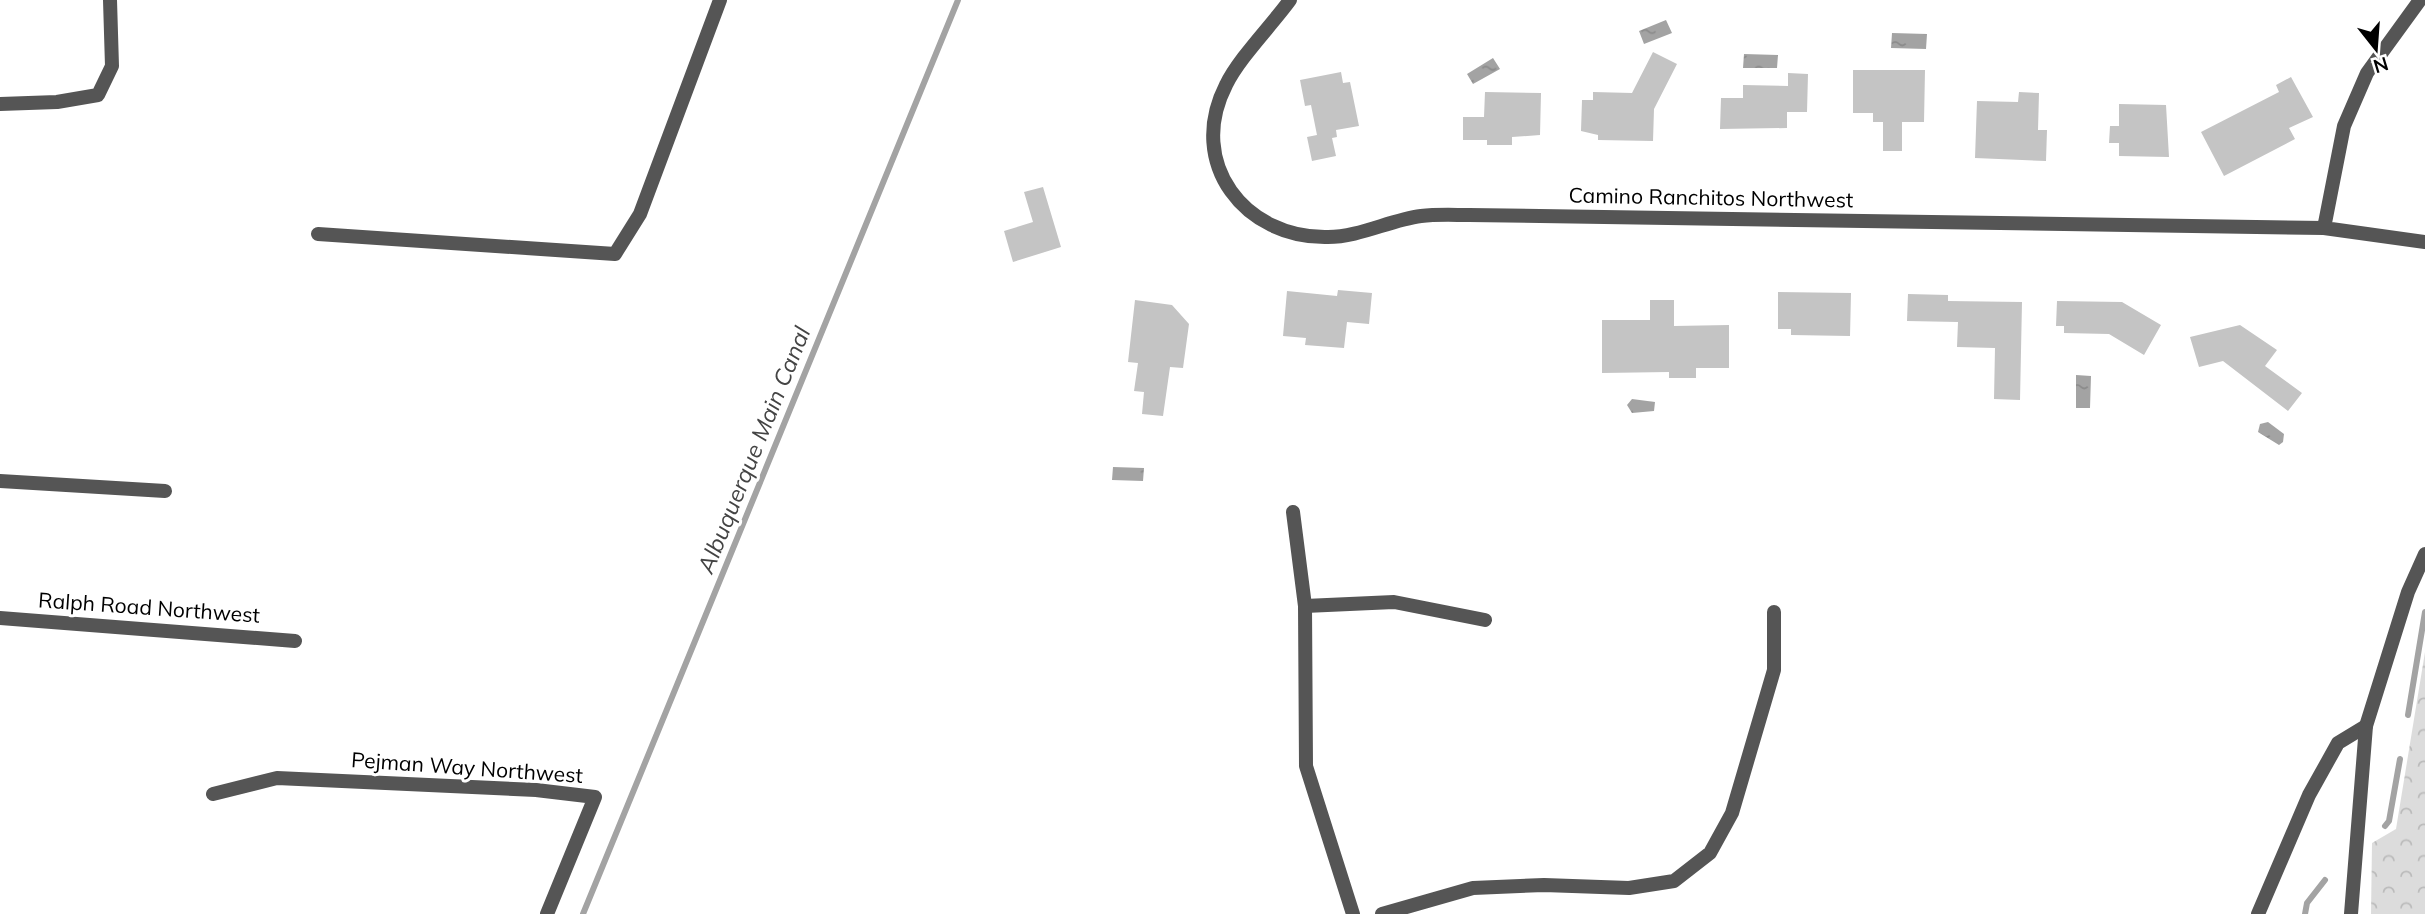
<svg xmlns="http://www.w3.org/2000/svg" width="2425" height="914" viewBox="0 0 2425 914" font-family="Mulish,sans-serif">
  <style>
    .park { fill: url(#park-crowns) }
    .water { fill: url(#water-ripples) }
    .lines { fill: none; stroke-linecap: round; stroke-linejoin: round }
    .stream { stroke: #a3a3a3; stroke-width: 6 }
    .building { fill: #c4c4c4 }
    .minor { stroke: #555; stroke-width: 14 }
    .tertiary { stroke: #555; stroke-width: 14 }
    .labels { text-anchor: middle; stroke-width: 6; stroke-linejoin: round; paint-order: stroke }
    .street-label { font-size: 21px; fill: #000; stroke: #fff }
    .water-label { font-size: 23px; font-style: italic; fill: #444; stroke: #fff }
  </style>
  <defs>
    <pattern id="park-crowns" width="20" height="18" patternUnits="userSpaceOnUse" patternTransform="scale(1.75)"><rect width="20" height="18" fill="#dcdcdc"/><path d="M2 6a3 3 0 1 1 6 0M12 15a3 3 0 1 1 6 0" fill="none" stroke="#bbb"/></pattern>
    <pattern id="water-ripples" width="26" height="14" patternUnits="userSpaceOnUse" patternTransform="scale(1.75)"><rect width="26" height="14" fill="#a3a3a3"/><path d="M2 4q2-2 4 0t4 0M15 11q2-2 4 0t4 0" fill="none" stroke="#8b8b8b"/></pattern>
  </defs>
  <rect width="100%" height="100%" fill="#fff"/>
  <path class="park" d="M2425,652V914H2371L2372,843L2396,829Z"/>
  <path class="water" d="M1666,20L1672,33L1644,44L1639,31Z
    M1892,33L1927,34L1926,49L1891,48Z
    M1744,54L1778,55L1777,68H1743Z
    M1493,58L1500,69L1473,84L1467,74Z
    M2076,375L2091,376L2090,408H2076Z
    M1632,399L1655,402L1654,411L1632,413L1627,405Z
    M2268,422L2284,434L2283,442L2279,445L2258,432L2260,424Z
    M1113,467L1144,468L1143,481L1112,480Z"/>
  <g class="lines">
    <path class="stream" d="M2408,715L2425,612
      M2385,826L2389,821L2400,759
      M583,914L958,0
      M2305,914L2307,903L2325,880"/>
  </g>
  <path class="building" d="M1653,52L1677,64L1654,109L1653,141L1598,140V135L1581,131L1582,100H1593V92L1632,93Z
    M1853,70H1925L1924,122H1902V151H1883V122H1873V113H1853Z
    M1341,72L1343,83L1350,82L1359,126L1336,130L1337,137L1332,138L1336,156L1312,161L1307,137L1317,135L1311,105L1305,106L1300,80Z
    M1788,73L1808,74L1807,112H1787V128L1720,129L1721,98H1743V85L1788,86Z
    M2291,77L2313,117L2289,128L2295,139L2224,176L2201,132L2279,92L2276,85Z
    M1485,92L1541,93L1540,135L1512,137V145H1487V140H1463V117H1484Z
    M2019,92L2039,93L2038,130H2047L2046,161L1975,158L1977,101L2018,102Z
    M2119,104L2166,105L2169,157L2119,156V143H2109L2110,126H2119Z
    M1043,187L1061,247L1013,262L1004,231L1033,222L1024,192Z
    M1338,290L1372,293L1369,324L1347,322L1344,348L1305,345L1306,338L1283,336L1287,291L1337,296Z
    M1778,292L1851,293L1850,336L1791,335V329H1778Z
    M1908,294L1948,295V301L2022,302L2020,400L1994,399L1995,348L1957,347L1958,322L1907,321Z
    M1135,300L1172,305L1189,324L1183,368L1170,367L1163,416L1142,414L1144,392L1134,391L1138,363L1128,362Z
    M1650,300H1674V326L1729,325V368H1696V378H1669V372L1602,373V320H1650Z
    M2057,301L2122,302L2161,325L2144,355L2109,334L2064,333V326H2056Z
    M2240,325L2277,350L2265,366L2302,393L2288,411L2223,361L2199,367L2190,337Z"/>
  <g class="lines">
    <path class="minor" d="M1290,0C1272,25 1239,58 1226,85C1186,163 1245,239 1328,237C1359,237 1390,220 1421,216C1437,214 1454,215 1469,215L2324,228L2425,242
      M0,104L57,102L98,95L112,66L110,0
      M2324,228L2344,126L2367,73L2420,0
      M318,234L615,254L640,214L720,0
      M0,481L165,491
      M1293,512L1305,606L1306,766L1353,914
      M1305,606L1394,602L1485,620
      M0,618L295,641
      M213,794L277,778L536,790L595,797L547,914
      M1382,914L1473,888L1544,885L1629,888L1674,881L1710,853L1732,813L1774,670V612
      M2258,914L2309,795L2338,743L2366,726"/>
    <path class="tertiary" d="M2351,914L2366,726L2408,592L2425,554"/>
  </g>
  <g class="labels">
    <g class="street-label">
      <text transform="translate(1711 198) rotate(1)" y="7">Camino Ranchitos Northwest</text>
      <text transform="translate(149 608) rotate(4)" y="7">Ralph Road Northwest</text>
      <text transform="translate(467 768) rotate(4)" y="7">Pejman Way Northwest</text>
    </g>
    <g class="water-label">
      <text transform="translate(754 450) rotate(-68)" y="8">Albuquerque Main Canal</text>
    </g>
  </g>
  <g transform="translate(2376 49) rotate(163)" stroke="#ffffff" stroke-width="5" paint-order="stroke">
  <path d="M0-5L12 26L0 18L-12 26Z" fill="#000000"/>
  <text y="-10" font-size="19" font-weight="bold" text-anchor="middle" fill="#000000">N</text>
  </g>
</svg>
